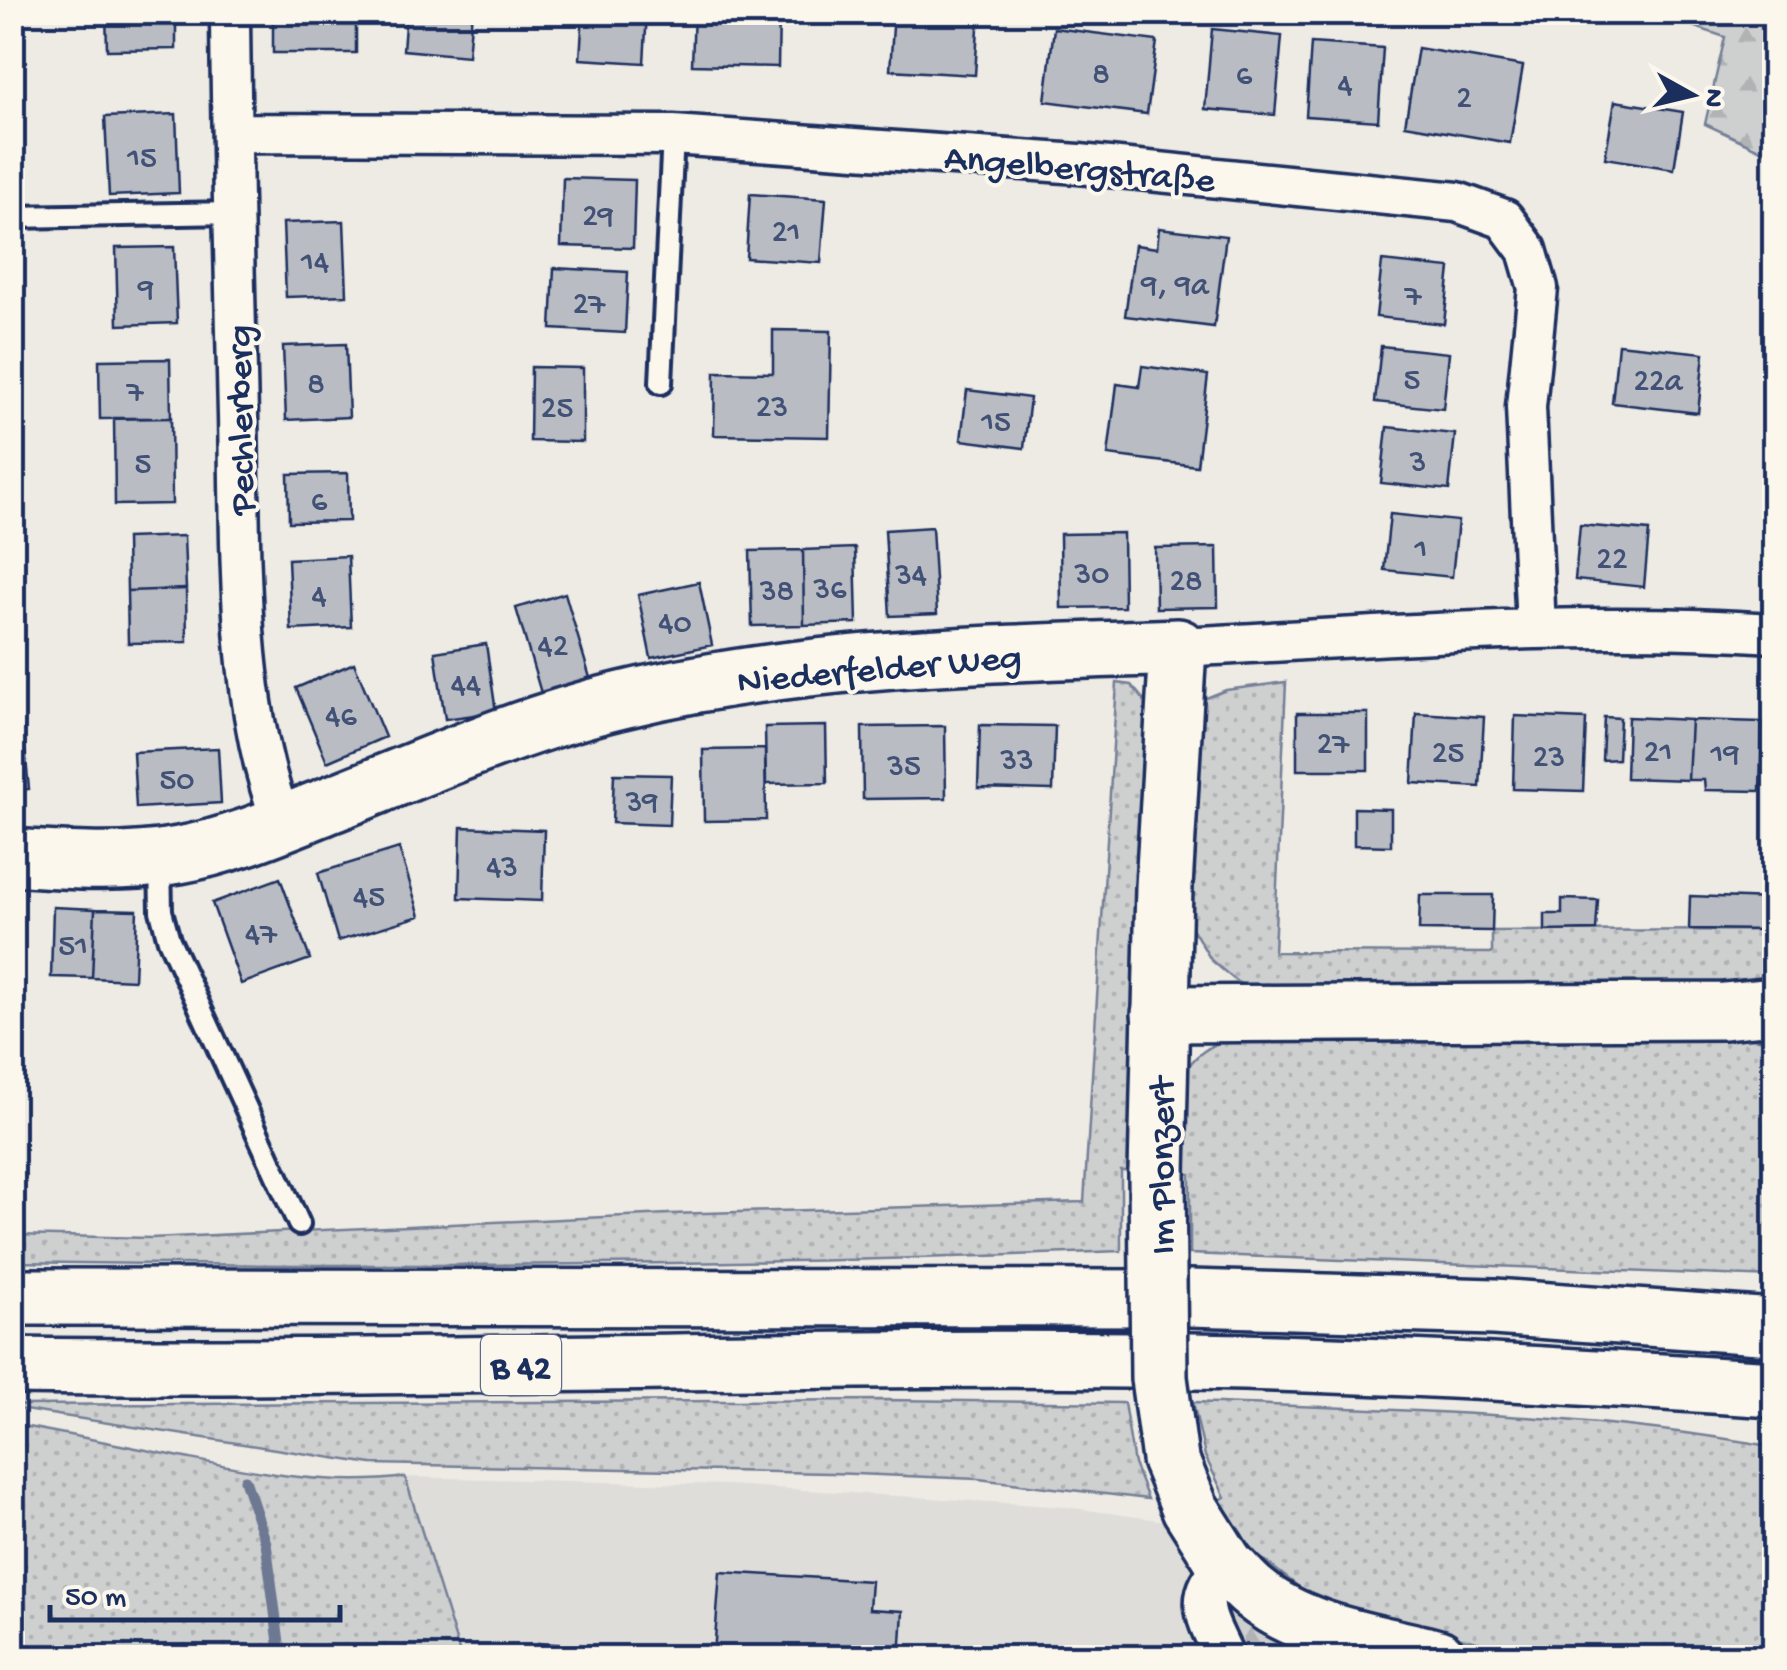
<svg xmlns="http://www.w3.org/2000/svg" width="1787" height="1670" viewBox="0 0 1787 1670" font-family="'Gochi Hand',sans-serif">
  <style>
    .built { fill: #deddda }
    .grass { fill: url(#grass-dots); stroke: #747f96; stroke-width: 2.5 }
    .forest { fill: url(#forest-firs); stroke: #747f96; stroke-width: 2.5 }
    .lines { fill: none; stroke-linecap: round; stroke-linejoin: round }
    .stream { stroke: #6d7892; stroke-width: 11 }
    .building { fill: #b9bcc3; stroke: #1b2f5e; stroke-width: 2.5 }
    .lane-casing { stroke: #1b2f5e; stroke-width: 28 }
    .street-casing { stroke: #1b2f5e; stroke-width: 45 }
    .secondary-casing { stroke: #1b2f5e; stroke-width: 62 }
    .highway-casing { stroke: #1b2f5e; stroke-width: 62 }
    .lane { stroke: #fbf7ec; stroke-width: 20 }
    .street { stroke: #fbf7ec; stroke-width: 38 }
    .secondary { stroke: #fbf7ec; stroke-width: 55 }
    .highway { stroke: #fbf7ec; stroke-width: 55 }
    .secondary-bridge-casing { stroke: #1b2f5e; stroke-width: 62; stroke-linecap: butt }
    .secondary-bridge { stroke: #fbf7ec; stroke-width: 55 }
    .labels { text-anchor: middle; stroke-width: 8; stroke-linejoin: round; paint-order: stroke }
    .number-label { font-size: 32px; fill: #425277 }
    .shield { fill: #fbf7ec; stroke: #5e6b89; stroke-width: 2.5 }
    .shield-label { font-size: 35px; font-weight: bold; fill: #1b2f5e }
    .street-label { font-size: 38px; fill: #1b2f5e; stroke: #fbf7ec }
  </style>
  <defs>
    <pattern id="grass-dots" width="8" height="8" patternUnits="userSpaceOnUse" patternTransform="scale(2.5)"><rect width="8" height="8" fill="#cecfcf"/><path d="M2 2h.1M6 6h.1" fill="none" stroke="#b0b2b4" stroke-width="1.8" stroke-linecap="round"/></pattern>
    <pattern id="forest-firs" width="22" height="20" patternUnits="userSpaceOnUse" patternTransform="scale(2.5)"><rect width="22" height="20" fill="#cecfcf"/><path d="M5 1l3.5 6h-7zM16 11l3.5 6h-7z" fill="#b0b2b4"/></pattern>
  </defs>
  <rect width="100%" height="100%" fill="#eeebe4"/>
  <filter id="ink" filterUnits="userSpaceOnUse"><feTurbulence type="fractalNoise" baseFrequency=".01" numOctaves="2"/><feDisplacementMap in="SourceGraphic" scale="20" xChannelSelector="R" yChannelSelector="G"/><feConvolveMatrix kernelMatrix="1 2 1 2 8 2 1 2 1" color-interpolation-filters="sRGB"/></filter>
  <g filter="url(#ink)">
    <path class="built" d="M405,1477L728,1485L1066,1507L1173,1522L1239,1605L1236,1657H461Z"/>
    <path class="grass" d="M1286,682L1274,952L1492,953V931L1770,930L1774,931V988L1260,992L1237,982L1211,960L1185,916L1200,710L1206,698L1226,690Z
      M1117,683L1131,685L1144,700L1151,718L1132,1063L1135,1171H1121V1251C752,1266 382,1268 13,1262V1235L151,1238L669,1214L1084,1202Z
      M1728,1035L1774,1041V1277L1190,1254V1174L1177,1172C1179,1148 1178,1095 1185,1074C1192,1055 1212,1045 1229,1038Z
      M886,1400L1124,1403L1134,1464L1148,1499L978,1479L831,1473L372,1464L12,1408L13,1405Z
      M1193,1402C1388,1410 1583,1412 1774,1447V1657H1536L1445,1634L1341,1605L1300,1588L1243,1544L1214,1503L1225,1497L1205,1456Z
      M12,1424C70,1435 128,1446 185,1458C258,1472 330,1487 405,1477L461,1657H13Z"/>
    <path class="forest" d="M1654,13H1774V156L1705,124L1725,37Z
      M1239,1605L1356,1657H1236L1217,1622Z"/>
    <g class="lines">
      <path class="stream" d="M245,1480L266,1543L281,1658"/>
    </g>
    <path class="building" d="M106,12H176V49L107,50Z
      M273,12H356V53H273Z
      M406,12H472L468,56L403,50Z
      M583,12H647L644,63L580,59Z
      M694,12H779L778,67L692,65Z
      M894,12H979L975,75L890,70Z
      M1054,28L1157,41L1147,114L1045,101Z
      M1212,29L1282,36L1275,115L1205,109Z
      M1311,43L1383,48L1378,121L1306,116Z
      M1418,48L1523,66L1510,143L1405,125Z
      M1615,101L1683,112L1674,169L1605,158Z
      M176,114L179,193L109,196L105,117Z
      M563,178L635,180L633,248L561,246Z
      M750,194L826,199L821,263L746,258Z
      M344,221L347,295L286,297L283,223Z
      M1159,228L1226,236L1214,327L1125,316L1135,245L1157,248Z
      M174,247L177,323L118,325L116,248Z
      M1382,261L1450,268L1444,324L1376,317Z
      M554,268L628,272L625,333L551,329Z
      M773,330L831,331L829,437L714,435L715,372L773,373Z
      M346,344L349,417L286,420L283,346Z
      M1618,344L1704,353L1698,413L1612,403Z
      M1381,346L1449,353L1443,409L1375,402Z
      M170,359L171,418L100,419L99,360Z
      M1142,366L1208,375L1197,466L1108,455L1117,384L1139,387Z
      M531,367L583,368V442L530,441Z
      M967,390L1030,398L1024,448L961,440Z
      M114,418H171L172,504L115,505Z
      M1387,427L1455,434L1449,490L1381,483Z
      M348,473L349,521L289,522L288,474Z
      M1390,514L1458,521L1452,577L1384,570Z
      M1580,525L1649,531L1644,587L1575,580Z
      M932,527L937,614L890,616L885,530Z
      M1123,533L1124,607L1061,608L1060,534Z
      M184,536L186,589L127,591L126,538Z
      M1217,547L1218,607L1156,608L1155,548Z
      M855,548L857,623L804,625L803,550Z
      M803,550L804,625L752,626L750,551Z
      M348,556L351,627L291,630L288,559Z
      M699,582L712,645L651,658L638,595Z
      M186,589L187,642L128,643L127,591Z
      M565,593L590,678L541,693L516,608Z
      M486,644L496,712L445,719L435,652Z
      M354,663L385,737L327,762L296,688Z
      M1297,713H1368V770H1297Z
      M1416,713L1484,717L1480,787L1412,783Z
      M1515,716L1586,719L1583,791L1513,789Z
      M1604,717L1620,718L1618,759L1602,760Z
      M1628,717L1691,720L1688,780L1626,778Z
      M1691,720L1762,722L1760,791L1705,790L1704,780H1688Z
      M980,725L1055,726L1053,790L978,788Z
      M826,726L827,783L766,784L765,727Z
      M945,726L946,798L863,799L862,727Z
      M23,729L29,789L12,791V730Z
      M218,748L221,803L136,808L133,752Z
      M765,749L766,820L704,821L703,750Z
      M614,774L671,775L669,825L612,823Z
      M1354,808L1391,809V846L1354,845Z
      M461,827L544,830L542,901L459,898Z
      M399,848L420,916L338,941L318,873Z
      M280,878L310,959L241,984L212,903Z
      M1420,895H1493L1492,931L1419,930Z
      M1690,896L1770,899V930L1689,929Z
      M1562,899L1598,900L1596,930L1545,931V914H1562Z
      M53,907L95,909L92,978L51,977Z
      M95,909L137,910L134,980L92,978Z
      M12,915H17L14,978H12Z
      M720,1572L871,1581L869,1609L903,1611L900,1658H539V1643L714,1654Z"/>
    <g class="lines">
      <defs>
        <path id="lane" d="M12,217L234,213
          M661,383L673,135
          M160,860L161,911L169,940L299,1224"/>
        <path id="street" d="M230,12C231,147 235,282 238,416C241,548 235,698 282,823
          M232,133L673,135L1079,164L1457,202L1504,219L1527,250L1538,288L1526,407L1536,629
          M1178,647C1376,637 1576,619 1774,633
          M1225,1658C1208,1621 1189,1597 1226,1565"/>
        <path id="secondary" d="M12,857C68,861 124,865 179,855C230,846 281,824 329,805C425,767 521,724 622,700C804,656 992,654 1178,647L1164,887L1157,1173
          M1170,1459L1190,1508L1226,1565"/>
        <path id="highway" d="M1160,1014L1724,1011L1774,1006
          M12,1297L1190,1298L1494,1307L1774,1327
          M12,1366C385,1371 757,1356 1129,1360C1344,1362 1559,1375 1774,1389
          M1226,1565C1236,1575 1244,1585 1254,1593C1303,1634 1379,1642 1438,1658"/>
      </defs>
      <use href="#lane" class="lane-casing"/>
      <use href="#street" class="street-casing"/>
      <use href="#secondary" class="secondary-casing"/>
      <use href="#highway" class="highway-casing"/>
      <use href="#lane" class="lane"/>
      <use href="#street" class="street"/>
      <use href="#secondary" class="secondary"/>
      <use href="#highway" class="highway"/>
      <defs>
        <path id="secondary-bridge" d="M1157,1173L1159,1378L1170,1459"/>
      </defs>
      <use href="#secondary-bridge" class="secondary-bridge-casing"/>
      <use href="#secondary-bridge" class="secondary-bridge"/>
    </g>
  </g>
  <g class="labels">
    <g class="number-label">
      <text x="1101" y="82">8</text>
      <text x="1244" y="83">6</text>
      <text x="1345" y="93">4</text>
      <text x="1464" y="106">2</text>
      <text x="142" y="166">15</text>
      <text x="598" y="224">29</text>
      <text x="786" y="240">21</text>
      <text x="315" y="270">14</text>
      <text x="1175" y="293">9, 9a</text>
      <text x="146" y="297">9</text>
      <text x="1413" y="304">7</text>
      <text x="589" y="312">27</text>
      <text x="1412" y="388">5</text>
      <text x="1658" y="389">22a</text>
      <text x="316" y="392">8</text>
      <text x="135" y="400">7</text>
      <text x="772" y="415">23</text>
      <text x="557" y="416">25</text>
      <text x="996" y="430">15</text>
      <text x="1418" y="470">3</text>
      <text x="143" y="472">5</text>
      <text x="319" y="509">6</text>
      <text x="1421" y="557">1</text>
      <text x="1612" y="567">22</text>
      <text x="1092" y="582">30</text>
      <text x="911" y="583">34</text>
      <text x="1186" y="589">28</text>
      <text x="830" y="597">36</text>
      <text x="777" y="599">38</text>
      <text x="319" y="604">4</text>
      <text x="675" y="631">40</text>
      <text x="553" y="654">42</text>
      <text x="466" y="693">44</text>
      <text x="341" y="724">46</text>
      <text x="1333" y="752">27</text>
      <text x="1658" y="760">21</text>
      <text x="1448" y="761">25</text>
      <text x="1725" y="762">19</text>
      <text x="1549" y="765">23</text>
      <text x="1017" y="768">33</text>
      <text x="904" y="774">35</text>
      <text x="177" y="788">50</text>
      <text x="642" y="810">39</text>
      <text x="502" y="875">43</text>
      <text x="369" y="905">45</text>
      <text x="261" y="942">47</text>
      <text x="73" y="954">51</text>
    </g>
    <rect class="shield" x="481" y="1335" width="80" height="60" rx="8"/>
    <g class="shield-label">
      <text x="521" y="1377">B 42</text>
    </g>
    <g class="street-label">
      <text transform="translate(1080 166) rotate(5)" y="13">Angelbergstraße</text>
      <text transform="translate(238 420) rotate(-91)" y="13">Pechlerberg</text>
      <text transform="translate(879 666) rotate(-5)" y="13">Niederfelder Weg</text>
      <text transform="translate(1159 1166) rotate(-90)" y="13">Im Plonzert</text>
    </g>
  </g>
  <rect width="1787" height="1670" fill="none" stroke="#fbf7ec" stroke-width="50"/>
  <rect x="25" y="25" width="1737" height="1620" fill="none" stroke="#1b2f5e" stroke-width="4" filter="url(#ink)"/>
  <g transform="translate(1692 95) rotate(98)" stroke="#fbf7ec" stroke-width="8" paint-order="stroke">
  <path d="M0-8L18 38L0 25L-18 38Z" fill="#1b2f5e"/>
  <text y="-15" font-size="28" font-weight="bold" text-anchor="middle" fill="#1b2f5e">N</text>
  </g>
  <path d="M50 1605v15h290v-15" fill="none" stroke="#1b2f5e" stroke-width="5"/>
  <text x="65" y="1605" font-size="30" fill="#1b2f5e" stroke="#fbf7ec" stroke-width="8" paint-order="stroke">50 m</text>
</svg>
